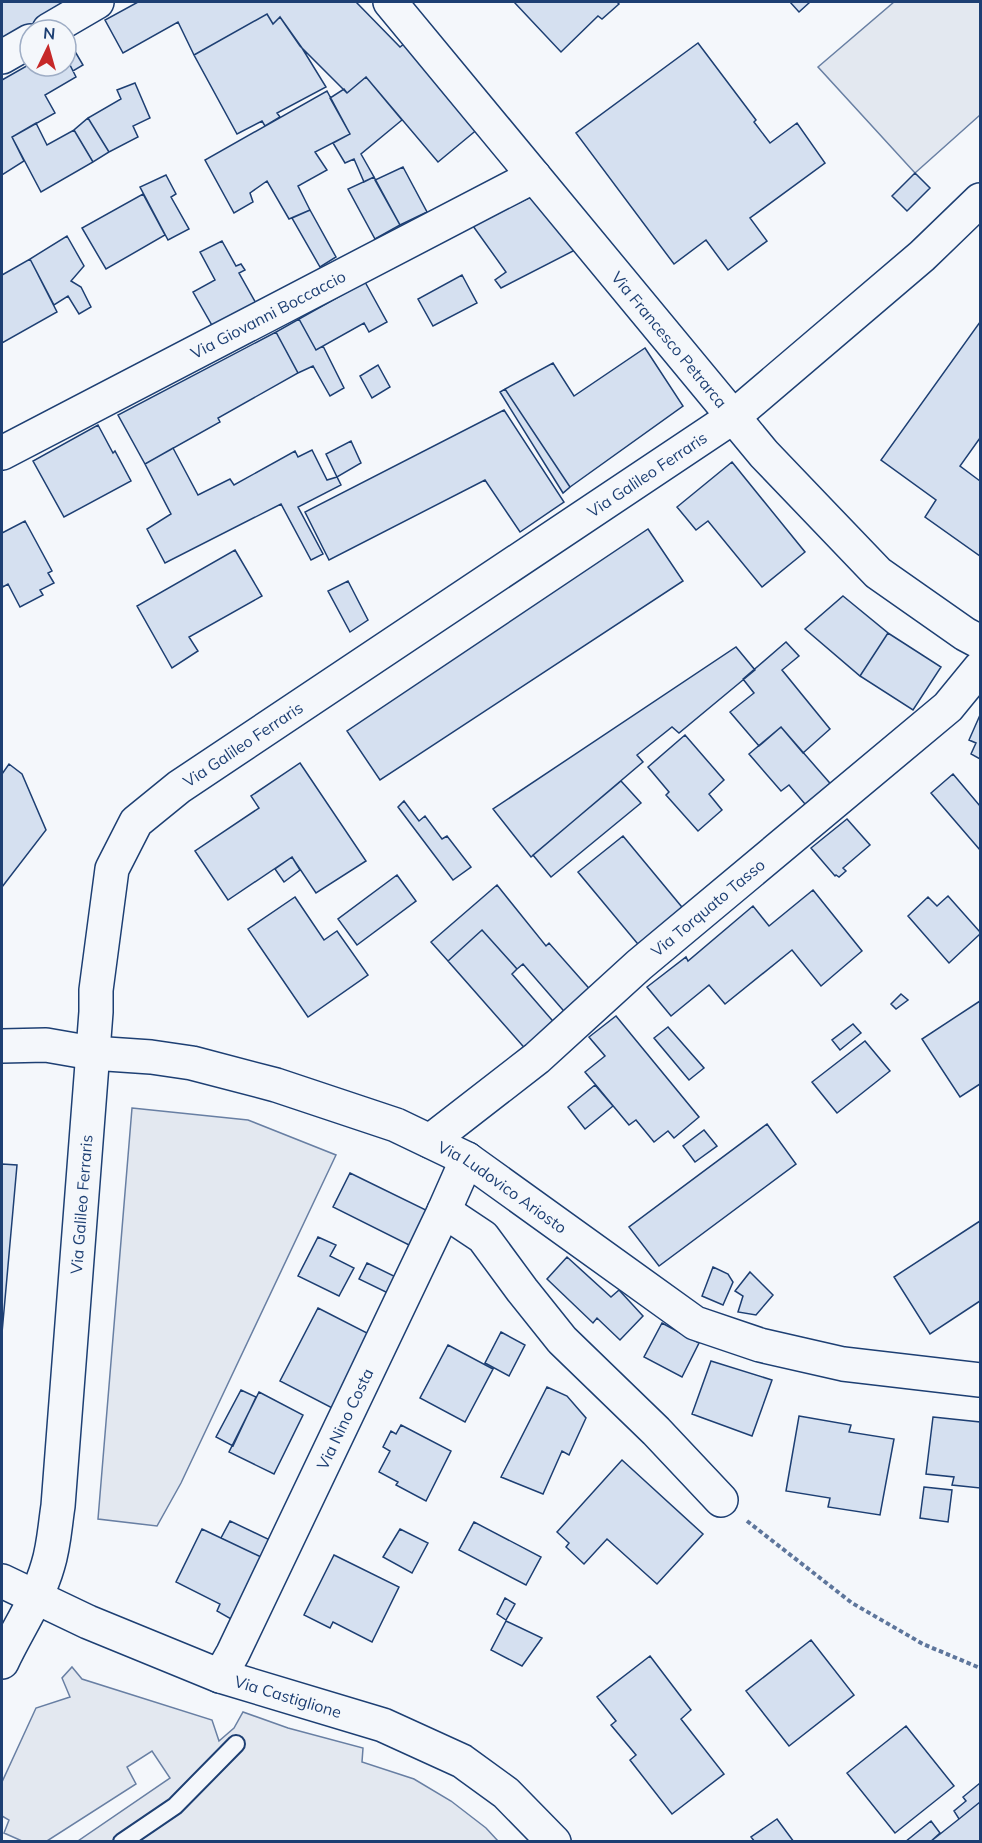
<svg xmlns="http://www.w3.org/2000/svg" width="982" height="1843" viewBox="0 0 982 1843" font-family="Mulish,sans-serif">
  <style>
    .parking { fill: #e3e8f0; stroke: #687fa3; stroke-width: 1.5 }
    .building { fill: #d5e0f0; stroke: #1d3f73; stroke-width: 1.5 }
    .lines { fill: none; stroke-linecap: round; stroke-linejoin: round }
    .lane-casing { stroke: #1d3f73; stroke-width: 20 }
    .street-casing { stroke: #1d3f73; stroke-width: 36 }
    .secondary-casing { stroke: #1d3f73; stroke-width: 36 }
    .path { stroke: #5e769c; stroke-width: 4; stroke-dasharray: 4.5 3; stroke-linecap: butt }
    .lane { stroke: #f4f7fb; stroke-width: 16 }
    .street { stroke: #f4f7fb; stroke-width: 33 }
    .secondary { stroke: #f4f7fb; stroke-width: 33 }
    .labels { text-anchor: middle; stroke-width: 4.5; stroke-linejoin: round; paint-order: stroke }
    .street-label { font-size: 16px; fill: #1d3f73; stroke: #f4f7fb }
  </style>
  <rect width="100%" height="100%" fill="#f4f7fb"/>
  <path class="parking" d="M894,2H980V115L915,173L818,67Z
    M132,1108L248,1120L336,1155L181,1483L157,1526L98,1519Z
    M72,1667L82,1679L212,1720L219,1741L234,1728L243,1712L288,1728L363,1748L362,1762L414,1779L451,1801L486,1828L498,1841H78L170,1778L152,1751L127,1767L136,1784L47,1841H22L4,1833L9,1820L2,1816V1782L36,1708L70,1697L62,1678Z"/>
  <path class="building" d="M2,2H76L2,42Z
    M138,2H356L400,47L404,44L479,128L438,162L366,77L347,93L300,46L280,17L273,24L267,14L194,55L178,22L123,53L105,20Z
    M514,2H617L619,4L602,19L598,16L561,52Z
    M790,2H810L799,12Z
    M267,14L273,24L280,17L302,48L326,87L277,113L280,117L265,126L262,121L237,134L194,55Z
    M698,43L756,120L754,122L770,143L797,123L825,163L750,218L767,241L728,270L706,240L674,264L576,133Z
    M73,48L83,65L73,71L66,57V52Z
    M66,57L76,77L45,95L55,113L12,137L24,161L2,175V80L30,64V66H66Z
    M366,77L402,120L361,154L374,177L364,182L354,159L345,163L333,143L350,134L330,98L344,89L347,93Z
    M135,83L150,118L133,126L138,137L109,152L88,118L121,99L117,90Z
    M327,91L350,134L315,152L327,170L298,186L310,210L289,219L267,181L250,193L253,202L234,213L205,160Z
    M88,118L109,152L93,162L74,130Z
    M36,123L47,145L74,130L93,162L41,192L12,137Z
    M403,167L427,212L400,225L375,180Z
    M915,173L930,188L907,211L892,196Z
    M166,175L176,194L171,197L189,229L168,240L140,187Z
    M374,177L400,225L375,239L348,189Z
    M143,194L165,235L106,269L82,228Z
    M533,196L575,250L501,288L495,280L506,272L473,226Z
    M310,210L336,257L320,267L292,218Z
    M67,236L84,266L71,281L81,287L91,307L79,314L68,296L54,305L30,259Z
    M222,241L236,266L241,264L245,270L239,273L257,305L213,327L193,292L215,280L200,252Z
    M30,259L57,312L2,343V275Z
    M462,275L477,303L433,326L418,299Z
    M365,282L387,322L369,332L364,323L316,350L299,319Z
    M299,319L316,350L323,346L344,388L330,396L313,366L298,373L276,332Z
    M980,322V438L960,466L980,481V556L925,517L936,500L881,460Z
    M276,332L298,373L218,418L220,422L145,464L118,415Z
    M645,348L683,406L570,487L505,389L553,363L574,396Z
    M378,365L390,387L372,398L360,376Z
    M505,389L570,487L563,493L500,392Z
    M504,410L564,502L520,532L485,480L329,560L305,512Z
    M98,425L113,453L115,451L131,481L64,517L33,461Z
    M351,441L361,463L337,477L326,454Z
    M173,448L198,495L230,479L234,485L295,451L298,457L312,450L327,480L337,477L341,485L298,507L323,554L311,560L281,504L165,563L147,529L171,514L145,464Z
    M732,462L805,552L762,587L708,521L696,530L677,507Z
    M25,521L52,571L48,573L54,583L40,590L43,595L20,607L8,584L3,587L2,584V533Z
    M648,529L683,581L380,780L347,731Z
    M235,550L262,596L189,637L198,651L172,668L137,606Z
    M348,581L368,620L350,632L328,591Z
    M843,596L888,633L860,676L805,629Z
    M888,633L941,667L913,710L860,676Z
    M786,642L799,656L782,670L830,729L803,753L781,727L759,746L730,712L754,693L743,679Z
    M736,647L755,670L679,733L672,727L637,755L643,762L531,857L493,809Z
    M980,715V759L971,754L976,743L969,740Z
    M781,727L835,789L810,810L789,785L781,791L749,754Z
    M685,735L724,780L709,794L722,810L698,831L666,795L669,792L648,767Z
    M300,763L366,861L316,893L292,857L228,900L195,851L259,808L251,796Z
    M9,764L22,774L46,830L2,887V774Z
    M953,774L980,806V850L931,793Z
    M621,781L641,803L551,877L533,855Z
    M404,801L419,821L425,816L442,839L447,836L471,867L453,880L398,807Z
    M847,819L870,845L843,868L846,871L839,877L836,875L835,876L811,848Z
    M623,836L686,912L642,949L578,872Z
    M292,857L300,870L284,882L275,869Z
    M397,875L416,901L357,945L338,919Z
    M497,885L546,946L549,943L594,994L569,1017L523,964L517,969L482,930L448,961L431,942Z
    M813,890L862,951L821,986L792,950L725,1004L709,985L671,1016L647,987L686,957L688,961L753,906L769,926Z
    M948,896L980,932V934L949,963L908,916L928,897L937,906Z
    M295,897L324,940L337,931L368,975L308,1017L248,929Z
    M482,930L517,969L512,974L558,1027L529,1053L448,961Z
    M901,994L908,1000L896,1009L891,1004Z
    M980,1001V1084L960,1097L922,1039Z
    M616,1016L699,1117L674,1138L668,1131L654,1142L636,1120L629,1125L585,1072L605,1056L589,1037Z
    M853,1024L861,1033L840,1050L832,1040Z
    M668,1027L704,1068L689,1080L654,1038Z
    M865,1041L890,1071L837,1113L812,1082Z
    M595,1085L613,1106L585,1129L568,1107Z
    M767,1124L796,1164L659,1266L629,1227Z
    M704,1130L717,1146L695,1162L683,1146Z
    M2,1164L17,1165L2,1333Z
    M350,1173L432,1213L415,1248L333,1207Z
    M980,1221V1301L930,1334L894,1277Z
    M318,1237L336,1245L330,1256L354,1268L339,1296L298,1276Z
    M567,1257L611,1297L619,1290L643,1316L620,1340L597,1318L593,1323L547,1279Z
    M367,1263L400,1279L392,1295L359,1279Z
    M713,1267L728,1274L733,1282L723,1305L702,1296Z
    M750,1272L773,1295L756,1315L738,1312L743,1296L735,1291Z
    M318,1308L371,1335L336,1410L280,1381Z
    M662,1323L699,1343L682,1377L644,1357Z
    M501,1332L525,1345L509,1376L485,1363Z
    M448,1345L493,1369L465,1422L420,1398Z
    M711,1361L772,1380L752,1436L692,1414Z
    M547,1387L567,1396L586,1418L569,1455L562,1451L543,1494L501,1477Z
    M241,1390L256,1397L233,1446L216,1437Z
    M259,1392L303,1415L274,1474L229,1452Z
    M799,1416L851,1425L849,1432L894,1439L880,1515L828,1507L830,1498L786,1491Z
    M933,1417L980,1422V1488L952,1485L954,1477L926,1474Z
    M401,1425L451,1451L426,1501L396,1485L398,1482L379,1472L390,1451L383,1447L391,1431L396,1434Z
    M622,1460L703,1534L657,1584L607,1539L584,1564L566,1547L569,1543L557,1532Z
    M924,1487L952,1490L948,1522L920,1518Z
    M230,1521L270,1540L261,1557L221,1538Z
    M474,1522L541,1557L526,1585L459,1550Z
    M202,1529L261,1557L231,1619L217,1611L220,1604L176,1582Z
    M400,1529L428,1543L412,1573L383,1557Z
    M334,1555L399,1587L372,1642L333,1622L330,1628L304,1615Z
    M505,1598L515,1604L506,1620L497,1614Z
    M506,1621L542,1638L522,1666L491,1650Z
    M811,1640L854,1695L789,1746L746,1691Z
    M650,1656L691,1710L681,1719L724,1774L672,1814L630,1760L636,1755L611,1725L616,1721L597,1697Z
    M906,1726L954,1786L895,1833L847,1773Z
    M980,1783V1802L959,1819L954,1811L966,1801L963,1797Z
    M980,1802V1842H930L959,1819Z
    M777,1819L794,1842H755L751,1837Z
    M931,1821L940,1833L930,1842H905Z"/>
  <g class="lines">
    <defs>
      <path id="lane" d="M122,1842L175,1806L236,1744"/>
      <g id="street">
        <path id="s1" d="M390,2L764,454L878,573L965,634L980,642"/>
        <path d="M49,30L97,2"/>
        <path d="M2,57L30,41"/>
        <path id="s2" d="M2,453L534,176"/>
        <path id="s3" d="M2,1046L46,1045L92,1053L151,1057L192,1063L276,1085L396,1125L467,1159L695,1323L760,1345L843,1364L980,1380"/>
        <path id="s4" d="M430,1141L537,1058L639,965L948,707L980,668"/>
        <path d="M444,1211L483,1237L522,1290L562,1340L656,1431L721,1500"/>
        <path id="s5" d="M220,1676L233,1653L444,1211L467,1159"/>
      </g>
      <g id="secondary">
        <path id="s6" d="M2,1581L88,1622L220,1676L383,1725L462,1761L506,1793L554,1842"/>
        <path id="s7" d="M2,1662C17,1630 38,1600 48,1565C54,1546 55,1525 58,1506L96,1012V990L112,869L136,822L179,787L733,417L922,256L980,200"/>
      </g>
    </defs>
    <use href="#lane" class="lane-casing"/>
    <use href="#street" class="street-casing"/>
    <use href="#secondary" class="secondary-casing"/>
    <path class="path" d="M747,1521L852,1603L923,1644L980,1668"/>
    <use href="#lane" class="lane"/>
    <use href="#street" class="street"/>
    <use href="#secondary" class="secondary"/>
  </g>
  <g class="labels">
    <g class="street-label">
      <text dy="6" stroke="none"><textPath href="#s2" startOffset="300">Via Giovanni Boccaccio</textPath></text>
      <text dy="6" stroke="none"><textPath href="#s1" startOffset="438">Via Francesco Petrarca</textPath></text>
      <text dy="6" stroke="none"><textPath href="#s7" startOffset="1478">Via Galileo Ferraris</textPath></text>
      <text dy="6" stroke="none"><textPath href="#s7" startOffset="992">Via Galileo Ferraris</textPath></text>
      <text dy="6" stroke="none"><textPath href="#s4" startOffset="363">Via Torquato Tasso</textPath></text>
      <text dy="6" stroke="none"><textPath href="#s3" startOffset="528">Via Ludovico Ariosto</textPath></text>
      <text dy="6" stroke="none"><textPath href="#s7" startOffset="470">Via Galileo Ferraris</textPath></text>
      <text dy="6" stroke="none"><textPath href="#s5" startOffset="286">Via Nino Costa</textPath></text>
      <text dy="6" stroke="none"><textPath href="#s6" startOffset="309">Via Castiglione</textPath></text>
    </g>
  </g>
  <rect width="982" height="1843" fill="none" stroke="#1d3f73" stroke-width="6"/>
  <g transform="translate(48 48) rotate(5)"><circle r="28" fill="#f4f7fb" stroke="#9eadc5" stroke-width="1.5"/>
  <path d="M0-4.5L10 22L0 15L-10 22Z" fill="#c62828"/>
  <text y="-9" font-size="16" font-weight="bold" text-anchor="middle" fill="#1d3f73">N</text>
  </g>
</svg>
